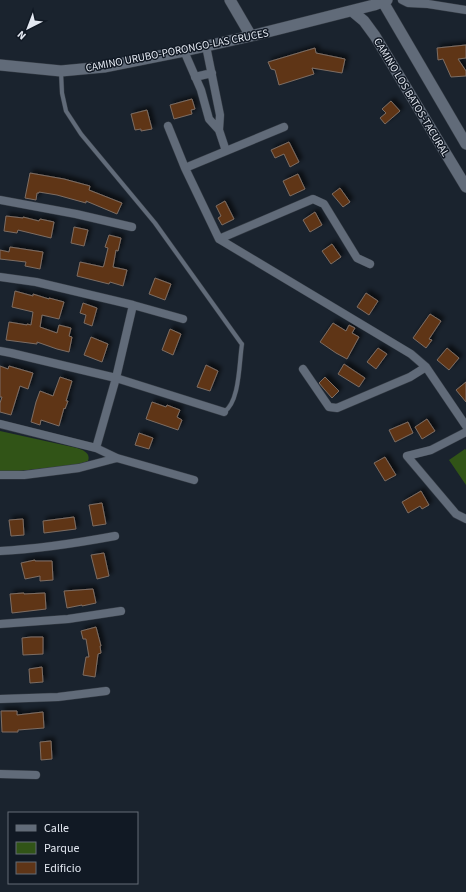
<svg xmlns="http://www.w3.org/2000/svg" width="466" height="892" viewBox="0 0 466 892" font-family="'Source Sans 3',sans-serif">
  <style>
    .green { fill: #315417 }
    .building { fill: #5f3517; stroke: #7d6d63; filter: url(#shadow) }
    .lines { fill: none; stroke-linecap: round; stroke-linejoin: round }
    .lane-casing { stroke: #363d46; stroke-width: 5 }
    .street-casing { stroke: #363d46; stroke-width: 9 }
    .secondary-casing { stroke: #363d46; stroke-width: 12 }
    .lane { stroke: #616b79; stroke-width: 4 }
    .street { stroke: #616b79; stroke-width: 8 }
    .secondary { stroke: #616b79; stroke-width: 11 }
    .labels { text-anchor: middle; stroke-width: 3; stroke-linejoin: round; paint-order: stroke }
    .street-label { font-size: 11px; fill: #e4e9f2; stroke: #111924 }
  </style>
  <defs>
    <filter id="shadow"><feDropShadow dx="3.5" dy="-3.5" stdDeviation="2" flood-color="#0009"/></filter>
  </defs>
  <rect width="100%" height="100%" fill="#1a232e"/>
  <path class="green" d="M0,431L77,448C83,450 91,453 88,461L76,465L19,471H0Z
    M465,449L466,450V485L449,460Z"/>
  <path class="building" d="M466,45V58L458,59L466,71V76L451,77L443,59L438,60L437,48Z
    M315,48L316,53L345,59L342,73L312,68L314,74L279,85L275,70L271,69L268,62Z
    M192,99L195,109L191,110L192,114L174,119L170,105Z
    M391,101L400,111L385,124L380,118L386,113L382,109Z
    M147,110L152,129L141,131V129L135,130L131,114Z
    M289,142L299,162L290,167L284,154L275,158L271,150Z
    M30,173L64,179L90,186L89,190L122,203L117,214L86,201V203L57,195L39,192V193H37L36,200L25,198Z
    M298,174L305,189L290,196L283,181Z
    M340,188L350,202L343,207L332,194Z
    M225,201L234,219L222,225L218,218L221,216L216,206Z
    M315,212L322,225L310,232L303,220Z
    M6,216L23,218V217L39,221L40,219L54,222L51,238L18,230L17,233L4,231Z
    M74,227L88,230L84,246L71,243Z
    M109,235L121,238L118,251L116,250L113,267L127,270L123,286L110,282L109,284L77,276L80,262L103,267L104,265L108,248L105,247Z
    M332,244L341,257L331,264L322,251Z
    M10,247L43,252L40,269L25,266L26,262L0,259V250L9,252Z
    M155,278L171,284L165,300L149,294Z
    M15,291L33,296V294L49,299V298L64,302L59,319L42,315L40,327L57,333L59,325L71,328L69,336L72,337L69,352L57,349L37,342V344L6,340L9,322L27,325V324L31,325L33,312L12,307Z
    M366,293L378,301L369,315L357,307Z
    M83,303L97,308L92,326L84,323L86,315L80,313Z
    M430,314L441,321L429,339L432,340L426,348L413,338Z
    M333,323L346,331L349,325L355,328L352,333L359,337L347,359L336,353L320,342Z
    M170,329L181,334L173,355L162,350Z
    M91,337L108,344L102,362L84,355Z
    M378,348L387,354L376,369L367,362Z
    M447,348L459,358L449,370L437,360Z
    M344,364L365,378L359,387L338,374Z
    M206,365L218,371L210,391L197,387Z
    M0,366L8,369L9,366L33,373L28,389L20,386L11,415L0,412V403L2,397H0Z
    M60,377L72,381L66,401H68L65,409L64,408L59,426L41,420L40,425L31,422L36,402L40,391L53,396Z
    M325,377L339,391L332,398L324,389L319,383Z
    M466,382V402L456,390Z
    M152,402L166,407L167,405L180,410L177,417L182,420L178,430L146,419Z
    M427,419L435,431L422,439L415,427Z
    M408,422L413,433L395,442L389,430Z
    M139,433L153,438L149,449L135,445Z
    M385,457L396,475L385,481L374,463Z
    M421,491L429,505L422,509L420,506L408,513L402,502Z
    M102,503L106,524L93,526L89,505Z
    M74,517L76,529L44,533L43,521Z
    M23,519L24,535L11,536L9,520Z
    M104,553L109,576L97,579L91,555Z
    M35,560V561H52L53,580L40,581V576L25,579L21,563Z
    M93,589L96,603L82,606V605L67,608L64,591Z
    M24,593V594L45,593L46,609L12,613L10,594Z
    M96,627L101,646H100L101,653L98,654L95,677L83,675L86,657H89L86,639H83L81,631Z
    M31,637H43V654L23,655L22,638Z
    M42,667L43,682L30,683L29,669Z
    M1,711H17V715L43,712L44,728L18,730V732H2Z
    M51,741L52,759L41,760L40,742Z"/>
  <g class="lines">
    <defs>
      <path id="lane" d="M61,72L62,93L66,111L81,134L155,223L241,343L242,344C239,362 240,402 224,412"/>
      <path id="street" d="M402,0L408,3L428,4L466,10
        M206,46L220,115L219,130
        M184,51L201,90L209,119L219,130L226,151
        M195,77L212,73
        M168,126L185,168L219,239L411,354L426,367L466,426
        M185,168L284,127
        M0,200L76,214L132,227
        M219,239L313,199L324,204L357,258L370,264
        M0,277L36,282L133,305L183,319
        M0,351L11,353L116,378L224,412
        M303,369L329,407L337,408L410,377L426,367
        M0,424L96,448L117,458L194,480
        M466,432L431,450L407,456L456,514L466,519
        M96,448L116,378L133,305
        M0,475H24L79,468L117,458
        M0,551C39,549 77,543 115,536
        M0,624L68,619L121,611
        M0,699L58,697L106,691
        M0,774L36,775"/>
      <path id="secondary" d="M230,0L251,36
        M383,2L466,144
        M352,11L364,21L375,36L466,187
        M0,65L61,71L104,67L184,51L251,36L374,5L387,0"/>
    </defs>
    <use href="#lane" class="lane-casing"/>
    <use href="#street" class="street-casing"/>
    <use href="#secondary" class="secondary-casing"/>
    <use href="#lane" class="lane"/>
    <use href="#street" class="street"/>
    <use href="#secondary" class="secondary"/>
  </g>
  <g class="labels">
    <g class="street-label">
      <text transform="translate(177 50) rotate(-11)" y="4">CAMINO URUBO-PORONGO-LAS CRUCES</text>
      <text transform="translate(412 97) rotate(59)" y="4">CAMINO LOS BATOS-TACURAL</text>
    </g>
  </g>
  <rect x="8" y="812" width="130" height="72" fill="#111924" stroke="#656c76"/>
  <rect x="16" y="825" width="20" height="6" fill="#616b79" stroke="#656c76"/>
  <text x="44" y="832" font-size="12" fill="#e4e9f2">Calle</text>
  <rect x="16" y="842" width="20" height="12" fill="#315417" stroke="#656c76"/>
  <text x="44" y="852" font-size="12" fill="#e4e9f2">Parque</text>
  <rect x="16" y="862" width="20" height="12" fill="#5f3517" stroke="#656c76"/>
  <text x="44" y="872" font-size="12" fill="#e4e9f2">Edificio</text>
  <g transform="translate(28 28) rotate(222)" stroke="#111924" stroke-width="3" paint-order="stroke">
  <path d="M0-3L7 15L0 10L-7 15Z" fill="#e4e9f2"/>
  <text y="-6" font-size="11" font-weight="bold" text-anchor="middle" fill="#e4e9f2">N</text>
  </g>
</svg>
